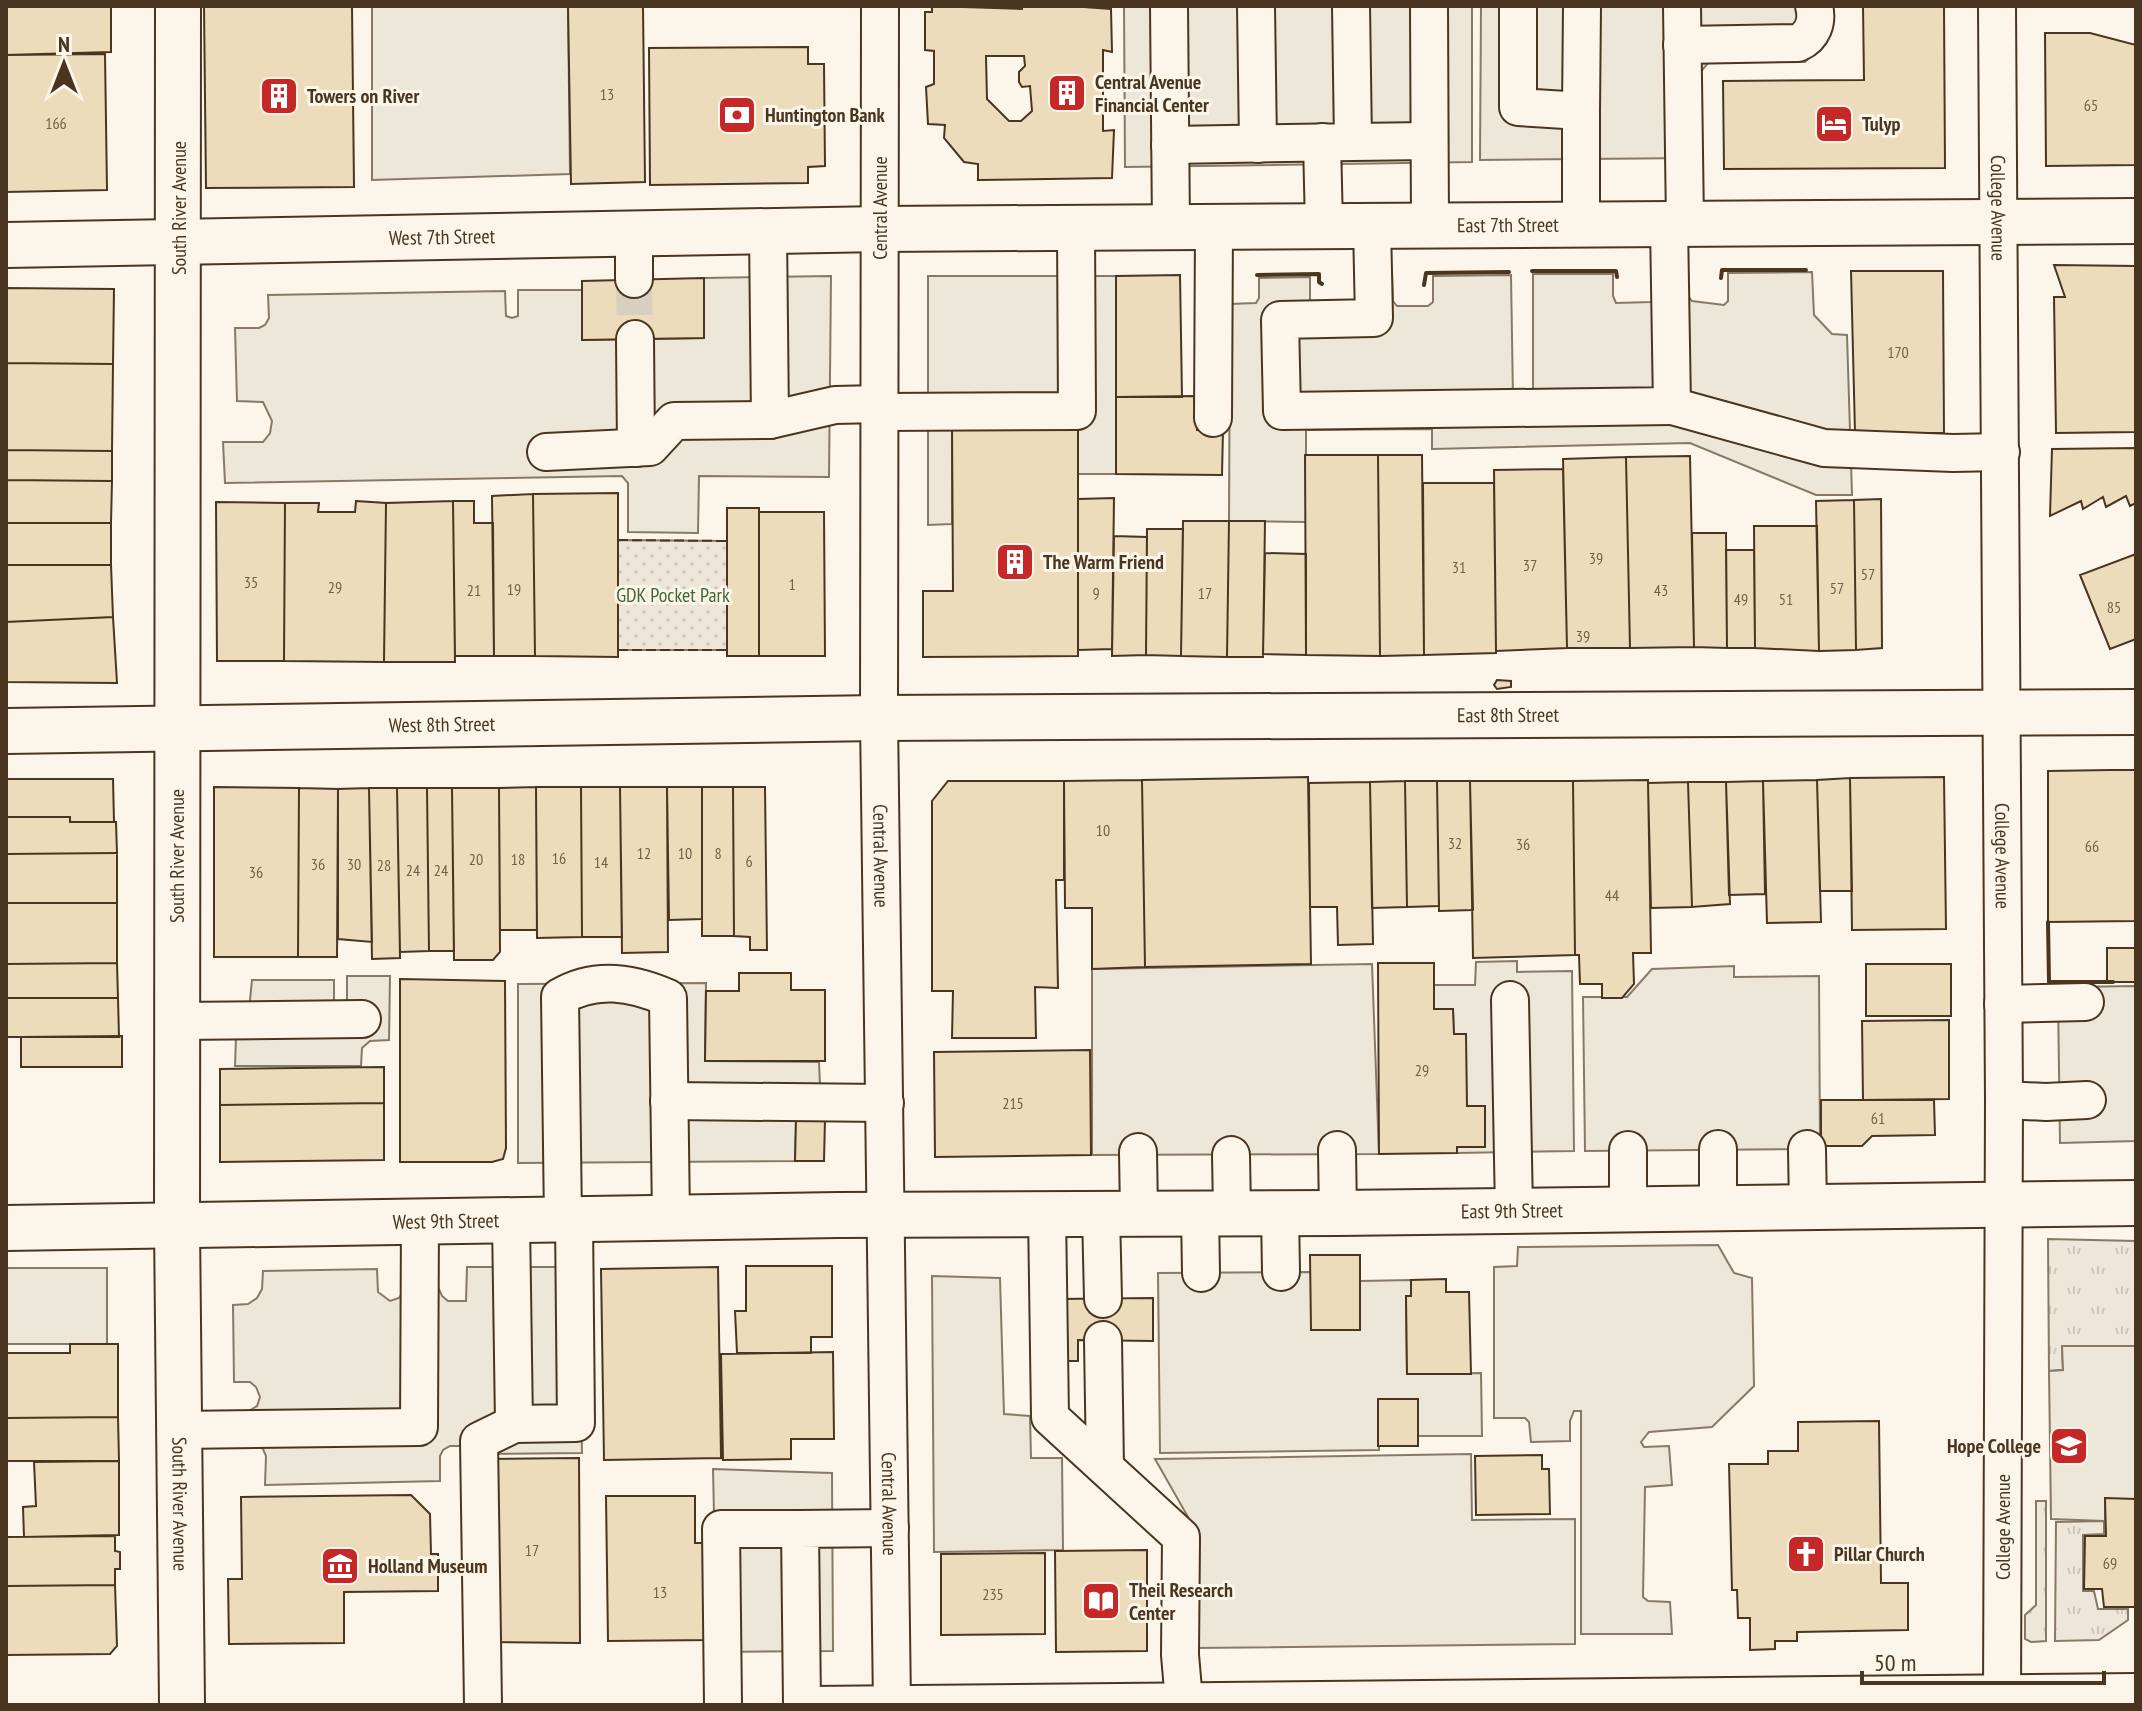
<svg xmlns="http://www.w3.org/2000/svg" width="2142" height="1711" viewBox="0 0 2142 1711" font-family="'PT Sans Narrow',sans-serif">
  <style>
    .grass { fill: url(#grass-tufts); stroke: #887966; stroke-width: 2 }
    .park { fill: url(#park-dots); stroke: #887966; stroke-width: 2 }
    .garden { fill: #ede6d9; stroke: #887966; stroke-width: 2 }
    .parking { fill: #ede7d9; stroke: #887966; stroke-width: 2 }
    .building { fill: #ecdcbc; stroke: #4a3520; stroke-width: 2; fill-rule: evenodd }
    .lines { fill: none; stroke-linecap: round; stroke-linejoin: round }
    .minor-tunnel { stroke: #d8cfc1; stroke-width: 36; stroke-dasharray: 36 18; stroke-linecap: butt }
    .minor-casing { stroke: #4a3520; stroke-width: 40 }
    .major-casing { stroke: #4a3520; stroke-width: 48 }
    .minor { stroke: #fbf6e9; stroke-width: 36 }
    .major { stroke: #fbf6e9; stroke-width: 44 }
    .fence { stroke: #4a3520; stroke-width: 2; stroke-dasharray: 10 4; stroke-linecap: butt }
    .wall { stroke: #4a3520; stroke-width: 4 }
    .labels { text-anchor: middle; stroke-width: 6; stroke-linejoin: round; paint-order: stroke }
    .number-label { font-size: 16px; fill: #725f47 }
    .poi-label { font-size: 20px; font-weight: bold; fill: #4a3520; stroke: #fbf6e9; text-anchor: start }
    .street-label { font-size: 20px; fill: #4a3520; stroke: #fbf6e9 }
    .park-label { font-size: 20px; fill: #436837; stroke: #fbf6e9 }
  </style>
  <defs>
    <pattern id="grass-tufts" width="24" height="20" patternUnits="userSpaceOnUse" patternTransform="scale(2)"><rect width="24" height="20" fill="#ede6d9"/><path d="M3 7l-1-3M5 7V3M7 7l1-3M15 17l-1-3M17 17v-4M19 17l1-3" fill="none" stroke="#cdc6ba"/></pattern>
    <pattern id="park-dots" width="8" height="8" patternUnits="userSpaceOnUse" patternTransform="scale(2)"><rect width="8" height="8" fill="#ede6d9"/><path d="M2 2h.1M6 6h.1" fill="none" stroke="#cdc6ba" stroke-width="1.8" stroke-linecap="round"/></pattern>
  </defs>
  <rect width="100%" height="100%" fill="#fbf6e9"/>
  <path class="grass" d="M2048,1239L2136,1241V1346H2062L2063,1370L2049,1371Z
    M2036,1501H2046V1641L2031,1642L2025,1639V1615L2036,1605Z
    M2104,1521V1534L2083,1535V1591H2094L2098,1609H2128V1620L2099,1640L2055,1641L2056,1522Z"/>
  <path class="park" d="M618,540L727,541V650H618Z"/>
  <path class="garden" d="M928,425H952V524L928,525Z"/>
  <path class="parking" d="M372,6H568L570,174L372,180Z
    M1124,6H1472V162L1125,167Z
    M1481,6H1832L1824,42L1805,62H1709L1697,76V158L1480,160Z
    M1812,272L1814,315L1832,334L1847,335L1852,495H1816L1690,443L1432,449V429L1306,430V522L1229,521L1230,304L1256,303L1259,298V278L1310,277V301L1314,306L1357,300V275L1392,274L1393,301L1397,306H1428L1433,302V276L1511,275L1513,399H1533V274H1613V296L1616,303L1651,302L1655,298L1688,296L1692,301L1724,305L1728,301V273Z
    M831,276L829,477L699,476L698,533L628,532V483L622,476L225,483L223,442H263L270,433L272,421L263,402L237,401L235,328H259L265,325L269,318L268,295L505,291L506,316L512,318L518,316V290H582V340L703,338L704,278Z
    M928,276H1116V474H1078V426L928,425Z
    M1517,961V972L1572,971L1574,1151L1457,1153L1453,1010L1434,1009V985H1475L1476,962Z
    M1372,964L1379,1154L1092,1155V969Z
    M1734,966V977L1819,976L1820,1149L1585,1151L1583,997H1627L1652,969Z
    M347,976H390L389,1040L370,1041L362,1048L361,1066H235L236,1037L250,1000L252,980H334V1005H347Z
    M706,983L705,1061L819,1062L820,1084L825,1088L796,1120L795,1161L518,1163V984Z
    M2136,986V1141L2060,1143L2058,998L2069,987Z
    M1718,1245L1734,1273L1752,1278L1754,1386L1712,1427L1649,1432L1641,1442L1644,1447L1669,1446L1672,1485L1645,1487L1643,1597L1648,1601L1670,1602L1672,1634H1581V1411H1574L1570,1421V1441L1531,1442L1529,1422L1525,1418H1494V1267L1517,1266L1518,1247Z
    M467,1267H589L581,1409L582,1453L468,1454V1446H450L443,1450L440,1456V1481L265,1485L266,1456L263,1449L255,1444L249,1411L257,1406L260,1397L256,1387L250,1382H234L233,1305L248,1304L257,1298L262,1289L263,1271L377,1269L378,1292L390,1301L399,1298L403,1292L437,1285L442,1296L448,1301H466Z
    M6,1268H107V1344H6Z
    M1311,1272L1312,1330H1360V1281L1411,1280V1296L1406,1297L1407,1374L1481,1373L1482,1436H1418V1399H1379V1450L1160,1453L1158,1273Z
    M932,1276L1000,1278L1004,1414L1030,1416L1031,1458H1062L1063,1550L934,1552Z
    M2062,1346H2136V1499H2105V1521L2051,1519L2049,1371L2063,1370Z
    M1471,1454L1472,1520L1575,1519V1644L1195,1648L1192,1524L1155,1459Z
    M713,1469L832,1473L833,1651L717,1652Z"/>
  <path class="building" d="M6,6H111V52L6,55Z
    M204,6H352L354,187L206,188Z
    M568,6H643L645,182L571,184Z
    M932,6L1022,9V6H1070L1111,9L1112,52L1103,50V131L1114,130L1112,178L978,180V164L964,162L944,138L945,125L928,124L926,87L934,84V51L925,50V12H932ZM986,56H1024L1025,66L1019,72V82L1022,87L1030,86L1032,111L1021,121H1009L987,99Z
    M1863,6H1944L1945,168L1724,169L1723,81L1864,80Z
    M2045,33H2090L2136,45V165L2046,166Z
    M808,47V64H824L825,166L808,167V183L650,185L649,48Z
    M105,54L107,190L6,192V55Z
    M2054,265L2136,266V432L2056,433L2054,297H2065Z
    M1851,271H1943L1944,433H1855Z
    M1180,275L1182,397H1116V276Z
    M704,278V338L582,340V281Z
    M6,288L114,289L113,364L6,363Z
    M6,363L113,364L112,451L6,450Z
    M1194,396L1197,430H1223L1222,475L1116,474V397Z
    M952,425H1078V656L923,657V591H953Z
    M2136,448V503L2130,506L2126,496L2106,507L2103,497L2083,509L2081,501L2050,516L2052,449Z
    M6,450L112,451V481L6,480Z
    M1305,455H1378L1380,656L1306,655Z
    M1378,455H1422L1424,655L1380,656Z
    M1690,456L1694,647L1630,648L1626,457Z
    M1626,457L1630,648H1567L1563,459Z
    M1563,469L1567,648L1496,651L1494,470Z
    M6,480L112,481L111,523H6Z
    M1423,483H1494L1496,653L1424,655Z
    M618,493V657L535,656L533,494Z
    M533,494L535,656H494L492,496Z
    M1114,498L1112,649L1078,650V499Z
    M1881,499L1882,648L1856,650L1854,500Z
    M1854,500L1856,650L1819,651L1816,501Z
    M356,501L386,503L384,662L284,661L285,503H319L318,512H355Z
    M453,501L455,662H384L386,503Z
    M453,501H474V523H493L494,656H455Z
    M216,502L285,503L284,661H217Z
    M727,508H759V656H727Z
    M759,512H824L825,656H759Z
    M1183,521H1229L1227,657L1181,656Z
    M1229,521H1265L1263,657H1227Z
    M6,523H111V565H6Z
    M1754,526H1817L1819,651L1755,648Z
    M1147,529H1183L1181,656L1146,655Z
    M1692,533H1726L1727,648L1694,647Z
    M1114,536L1147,537L1146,655L1112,656Z
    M1726,550H1754L1755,648H1727Z
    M1265,553L1306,554V655L1263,654Z
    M2136,554V639L2110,649L2080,575Z
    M6,565H111L113,617L6,622Z
    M113,617L117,683L6,682V622Z
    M1497,680L1511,681V687L1497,689L1494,685Z
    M2111,770H2136V921L2048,922V771Z
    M1308,777L1311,964L1145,967L1142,780Z
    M1944,777L1946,929L1852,930L1850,778Z
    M1850,778L1852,891H1820L1817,780Z
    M6,779H113L114,822H70V817H6Z
    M1142,780L1145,967L1092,969V908H1065L1064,781Z
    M1648,780L1651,953H1633L1634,984L1622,998H1602V984H1580L1579,955H1575L1573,781Z
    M1817,780L1821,922L1767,923L1763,781Z
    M948,781H1064V880H1056L1058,988L1035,987L1036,1038H952L953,991H932V801Z
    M1405,781H1437L1439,906L1407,907Z
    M1405,781L1407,907L1372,908L1370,782Z
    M1437,781H1470L1473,910L1439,911Z
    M1470,781H1573L1575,955L1473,958Z
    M1763,781L1765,894L1729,895L1726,782Z
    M1370,782L1373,944L1338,945L1337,907H1310L1309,783Z
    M1688,782L1692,907L1651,908L1648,783Z
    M1688,782H1726L1730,904L1692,907Z
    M214,787L299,788L298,957H214Z
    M536,787L537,930H500L499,788Z
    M536,787H581L582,937L537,938Z
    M581,787H620L622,937H582Z
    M620,787H667L668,952L622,953Z
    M667,787H702V919L669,920Z
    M702,787H733L734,936H702Z
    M733,787H765L767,950H750V937L734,936Z
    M299,788L338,789L337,957H298Z
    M369,788L372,942L338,939V789Z
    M369,788H397L400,958L372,959Z
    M397,788H427L429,951L400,952Z
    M427,788H452L454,951H429Z
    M452,788H499L500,952L493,960H454Z
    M6,817H70V822H116L117,853L6,854Z
    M117,853V903H6V854Z
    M6,903H117V963L6,964Z
    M2107,948H2136V982H2107Z
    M117,963L118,998H7L6,964Z
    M1378,963H1434V1009H1453L1454,1034H1466L1467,1106H1485V1147H1457V1153L1379,1154Z
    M1866,964H1951V1016H1866Z
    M739,973H791V990H825V1061H705L706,991H739Z
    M400,979L505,981L506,1148L503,1159L492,1162H400Z
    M7,998H118L119,1037H6Z
    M1949,1020V1099L1863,1100L1862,1021Z
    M122,1036V1067H21V1037Z
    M1090,1050L1091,1155L935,1157L934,1052Z
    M384,1067V1103L220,1105V1069Z
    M1821,1100H1934L1935,1135L1872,1136L1862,1146H1821Z
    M384,1103V1160L220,1162V1105Z
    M825,1119L824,1161H795L796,1120Z
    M1310,1255H1360V1330H1311Z
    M746,1266H832V1337H811V1353H737L735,1311H746Z
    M718,1267L721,1458L604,1460L601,1269Z
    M1446,1279V1292H1469L1471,1374H1407L1406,1296H1411V1280Z
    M1153,1298V1341L1078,1340V1361H1057V1299Z
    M70,1344H118V1417L6,1418V1353H70Z
    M833,1352L834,1439H791V1459L723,1460L721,1354Z
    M1378,1399H1418V1446H1378Z
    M118,1417L119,1461H6V1418Z
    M1879,1421L1881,1583H1908V1630L1797,1632V1641H1775V1649L1750,1650V1618H1738L1737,1590H1732L1729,1464H1768V1451H1798V1422Z
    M1542,1455V1469H1549L1550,1514L1476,1515L1475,1456Z
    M579,1458L580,1643L486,1642L484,1459Z
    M119,1461V1535L24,1537L23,1507L36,1506L34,1462Z
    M411,1495L430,1514L431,1554H438V1591L344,1592V1643L229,1644L228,1579H242L241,1497Z
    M606,1496H695V1543H712V1640L608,1641Z
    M2105,1498L2136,1499V1607H2104L2102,1589H2084L2085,1536H2106Z
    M115,1536V1551L120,1552V1569H115V1585L6,1586V1537Z
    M1147,1550V1651L1056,1652L1055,1551Z
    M1045,1553V1634L941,1635V1554Z
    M115,1585L117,1646L110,1654L6,1655V1586Z"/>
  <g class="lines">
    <path class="minor-tunnel" d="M634,279L635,339"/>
    <defs>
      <g id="minor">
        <path id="s1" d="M880,6L879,718L892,1705"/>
        <path d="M1169,6L1171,227"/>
        <path d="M1256,6L1258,144"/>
        <path d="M1429,6L1430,226"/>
        <path d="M1518,6V107L1581,111L1582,6"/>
        <path d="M1682,6L1685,224"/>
        <path id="s2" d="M1997,6L2004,1100L2002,1705"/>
        <path d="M1682,45L1798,43C1813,36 1818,22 1814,6"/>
        <path d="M1581,111V224"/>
        <path d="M1322,142L1324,226"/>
        <path d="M1353,142L1428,141"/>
        <path d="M1170,145L1353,142L1351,6"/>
        <path d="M1372,226L1374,318L1280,320L1282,411L1672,406L1669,224"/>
        <path d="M768,231L770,420L835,405L879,404"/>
        <path d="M634,234V279"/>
        <path d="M635,339L636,448"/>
        <path d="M1672,406L1824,448L1953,453L2001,452"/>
        <path d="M880,412L1077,411L1076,228"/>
        <path d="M1213,418L1214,227"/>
        <path d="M546,452L650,447L674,421L770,420"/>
        <path d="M1510,1000L1514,1210"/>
        <path d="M2003,1004L2085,1002"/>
        <path d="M177,1021L362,1019"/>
        <path d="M2004,1100L2046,1102L2087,1100"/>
        <path d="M669,1101L885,1103"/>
        <path d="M1718,1149V1207"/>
        <path d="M1807,1149L1808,1207"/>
        <path d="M1337,1150L1338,1213"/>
        <path d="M1628,1150V1208"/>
        <path d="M1138,1152L1139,1212"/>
        <path d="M1231,1155L1232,1211"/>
        <path d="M1200,1212L1201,1273"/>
        <path d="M1280,1212L1281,1272"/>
        <path d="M1047,1213L1050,1417L1181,1537L1180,1655L1184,1701"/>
        <path d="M1101,1213L1103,1299"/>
        <path d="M563,1219L560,997C595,976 632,982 668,998L671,1218"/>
        <path d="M511,1221L514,1424L576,1423L574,1219"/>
        <path d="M1103,1340L1105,1467"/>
        <path d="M179,1430L419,1427L420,1222"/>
        <path d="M483,1705L479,1441L514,1424"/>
        <path d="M723,1705L721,1529H800"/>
        <path d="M802,1705L800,1529L890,1528"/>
        <path d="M810,1705L2136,1692"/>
      </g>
      <g id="major">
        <path id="s3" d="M178,6L177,1227L182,1705"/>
        <path id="s4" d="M6,245L880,229L2136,221"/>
        <path id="s5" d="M6,731L879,718L2136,712"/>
        <path id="s6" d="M6,1228L838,1215L1338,1213L2136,1203"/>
      </g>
    </defs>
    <use href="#minor" class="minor-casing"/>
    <use href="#major" class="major-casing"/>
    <use href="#minor" class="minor"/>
    <use href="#major" class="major"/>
    <path class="fence" d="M618,540L727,541
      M618,650H727"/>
    <path class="wall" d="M1532,271H1616L1617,277
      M1257,275L1319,274V282L1322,284
      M1721,278L1722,270H1806
      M1424,285L1426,273L1509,272
      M2048,922L2049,982H2113"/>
  </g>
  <defs>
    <symbol id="building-square" viewBox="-11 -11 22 22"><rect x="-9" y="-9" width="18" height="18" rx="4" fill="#c62828" stroke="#fbf6e9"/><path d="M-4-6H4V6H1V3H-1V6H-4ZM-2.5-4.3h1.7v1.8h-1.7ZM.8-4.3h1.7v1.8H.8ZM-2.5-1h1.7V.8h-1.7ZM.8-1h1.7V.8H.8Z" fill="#fff"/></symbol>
    <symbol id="bank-square" viewBox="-11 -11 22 22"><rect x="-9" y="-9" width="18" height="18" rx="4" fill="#c62828" stroke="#fbf6e9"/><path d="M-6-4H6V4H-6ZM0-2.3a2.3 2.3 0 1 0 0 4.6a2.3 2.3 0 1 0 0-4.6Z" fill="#fff"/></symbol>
    <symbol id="hotel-square" viewBox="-11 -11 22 22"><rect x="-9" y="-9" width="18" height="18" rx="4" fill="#c62828" stroke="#fbf6e9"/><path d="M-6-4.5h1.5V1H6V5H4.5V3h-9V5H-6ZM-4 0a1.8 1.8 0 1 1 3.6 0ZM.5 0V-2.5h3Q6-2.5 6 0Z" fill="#fff"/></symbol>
    <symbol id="university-square" viewBox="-11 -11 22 22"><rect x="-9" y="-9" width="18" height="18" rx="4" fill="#c62828" stroke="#fbf6e9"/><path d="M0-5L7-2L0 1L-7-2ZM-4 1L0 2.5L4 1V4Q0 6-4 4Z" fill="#fff"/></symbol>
    <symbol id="church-square" viewBox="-11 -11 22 22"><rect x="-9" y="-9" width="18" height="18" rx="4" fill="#c62828" stroke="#fbf6e9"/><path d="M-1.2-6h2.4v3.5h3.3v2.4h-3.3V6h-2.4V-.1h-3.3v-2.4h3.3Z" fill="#fff"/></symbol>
    <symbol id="museum-square" viewBox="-11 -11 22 22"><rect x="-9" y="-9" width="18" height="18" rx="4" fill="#c62828" stroke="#fbf6e9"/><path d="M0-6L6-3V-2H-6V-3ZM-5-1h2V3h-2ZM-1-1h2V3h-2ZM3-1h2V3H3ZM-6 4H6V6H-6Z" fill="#fff"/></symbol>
    <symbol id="library-square" viewBox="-11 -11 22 22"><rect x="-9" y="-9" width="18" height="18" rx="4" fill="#c62828" stroke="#fbf6e9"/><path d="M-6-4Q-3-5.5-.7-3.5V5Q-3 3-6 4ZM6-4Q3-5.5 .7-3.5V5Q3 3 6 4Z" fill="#fff"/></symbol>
  </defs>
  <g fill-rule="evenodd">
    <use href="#building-square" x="1045" y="71" width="44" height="44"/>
    <use href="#building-square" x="257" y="74" width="44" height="44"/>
    <use href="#bank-square" x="715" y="93" width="44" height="44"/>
    <use href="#hotel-square" x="1812" y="102" width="44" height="44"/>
    <use href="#building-square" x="993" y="540" width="44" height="44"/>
    <use href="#university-square" x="2047" y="1424" width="44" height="44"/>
    <use href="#church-square" x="1784" y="1532" width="44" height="44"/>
    <use href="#museum-square" x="318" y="1544" width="44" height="44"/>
    <use href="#library-square" x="1079" y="1579" width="44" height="44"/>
  </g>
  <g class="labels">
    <g class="number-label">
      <text x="607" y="100">13</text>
      <text x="2091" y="111">65</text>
      <text x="56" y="129">166</text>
      <text x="1898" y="358">170</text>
      <text x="1596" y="564">39</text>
      <text x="1530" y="571">37</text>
      <text x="1459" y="573">31</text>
      <text x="1868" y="580">57</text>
      <text x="251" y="588">35</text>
      <text x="792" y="590">1</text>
      <text x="335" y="593">29</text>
      <text x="1837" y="594">57</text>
      <text x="514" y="595">19</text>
      <text x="474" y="596">21</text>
      <text x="1661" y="596">43</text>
      <text x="1096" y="599">9</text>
      <text x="1205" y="599">17</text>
      <text x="1741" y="605">49</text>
      <text x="1786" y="605">51</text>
      <text x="2114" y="613">85</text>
      <text x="1583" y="642">39</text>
      <text x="1103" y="836">10</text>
      <text x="1455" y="849">32</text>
      <text x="1523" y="850">36</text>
      <text x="2092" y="852">66</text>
      <text x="644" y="859">12</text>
      <text x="685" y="859">10</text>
      <text x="718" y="859">8</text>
      <text x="559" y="864">16</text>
      <text x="476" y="865">20</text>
      <text x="518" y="865">18</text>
      <text x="749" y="867">6</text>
      <text x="601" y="868">14</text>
      <text x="318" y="870">36</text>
      <text x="354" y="870">30</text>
      <text x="384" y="871">28</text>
      <text x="413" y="876">24</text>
      <text x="441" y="876">24</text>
      <text x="256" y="878">36</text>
      <text x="1612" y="901">44</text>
      <text x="1422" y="1076">29</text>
      <text x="1013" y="1109">215</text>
      <text x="1878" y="1124">61</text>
      <text x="532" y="1556">17</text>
      <text x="2110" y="1569">69</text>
      <text x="660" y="1598">13</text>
      <text x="993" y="1600">235</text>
    </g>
    <g class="poi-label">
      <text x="1095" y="89">Central Avenue<tspan x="1095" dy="23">Financial Center</tspan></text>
      <text x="307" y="103">Towers on River</text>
      <text x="765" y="122">Huntington Bank</text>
      <text x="1862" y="131">Tulyp</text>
      <text x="1043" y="569">The Warm Friend</text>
      <text x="2041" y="1453" text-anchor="end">Hope College</text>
      <text x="1834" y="1561">Pillar Church</text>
      <text x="368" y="1573">Holland Museum</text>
      <text x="1129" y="1597">Theil Research<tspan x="1129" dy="23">Center</tspan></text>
    </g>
    <g class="street-label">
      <text transform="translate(179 208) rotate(-90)" y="7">South River Avenue</text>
      <text transform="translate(880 208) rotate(-90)" y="7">Central Avenue</text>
      <text dy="7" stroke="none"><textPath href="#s2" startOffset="202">College Avenue</textPath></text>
      <text dy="7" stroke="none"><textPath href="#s4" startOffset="1502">East 7th Street</textPath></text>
      <text dy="7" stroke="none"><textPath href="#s4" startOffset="436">West 7th Street</textPath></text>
      <text dy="7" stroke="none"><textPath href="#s5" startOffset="1502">East 8th Street</textPath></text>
      <text dy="7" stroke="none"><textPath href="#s5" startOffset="436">West 8th Street</textPath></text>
      <text dy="7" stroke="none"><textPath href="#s2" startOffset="850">College Avenue</textPath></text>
      <text transform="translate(177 856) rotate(-90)" y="7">South River Avenue</text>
      <text dy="7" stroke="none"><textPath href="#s1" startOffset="850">Central Avenue</textPath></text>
      <text dy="7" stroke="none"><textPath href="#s6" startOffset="1506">East 9th Street</textPath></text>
      <text dy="7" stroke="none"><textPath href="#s6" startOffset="440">West 9th Street</textPath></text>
      <text dy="7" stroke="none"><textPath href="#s3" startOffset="1498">South River Avenue</textPath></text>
      <text dy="7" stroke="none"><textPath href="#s1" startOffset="1498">Central Avenue</textPath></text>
      <text transform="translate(2003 1527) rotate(-90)" y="7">College Avenue</text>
    </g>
    <g class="park-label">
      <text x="673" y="602">GDK Pocket Park</text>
    </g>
  </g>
  <rect width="2142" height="1711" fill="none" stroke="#4a3520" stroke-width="16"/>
  <g transform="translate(64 64)" stroke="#fbf6e9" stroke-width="6" paint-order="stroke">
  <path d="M0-6L14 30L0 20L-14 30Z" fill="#4a3520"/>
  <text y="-12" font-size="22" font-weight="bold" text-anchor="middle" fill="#4a3520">N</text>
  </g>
  <path d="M1862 1671v12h242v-12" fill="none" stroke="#4a3520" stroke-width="4"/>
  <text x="1874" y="1671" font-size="24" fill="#4a3520" stroke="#fbf6e9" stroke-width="6" paint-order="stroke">50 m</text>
</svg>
